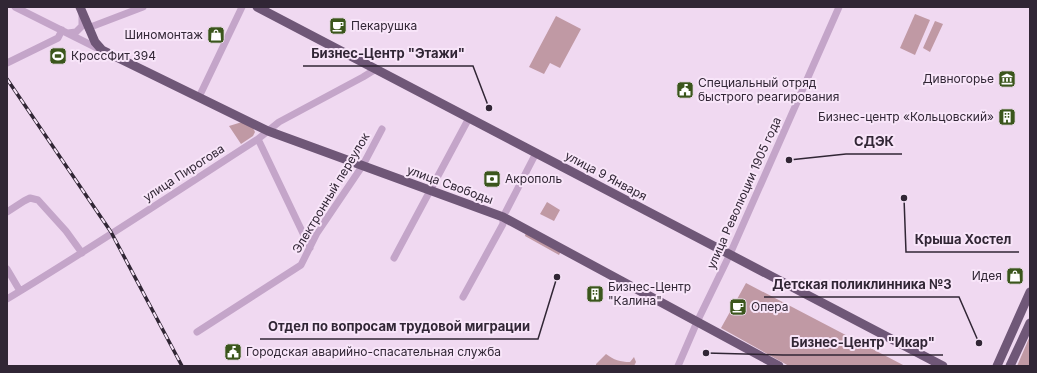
<svg xmlns="http://www.w3.org/2000/svg" width="1037" height="373" viewBox="0 0 1037 373" font-family="Inter,sans-serif">
  <style>
    .green { fill: #c099a4 }
    .lines { fill: none; stroke-linecap: round; stroke-linejoin: round }
    .minor { stroke: #c4a5c9; stroke-width: 7 }
    .major { stroke: #6f5777; stroke-width: 9 }
    .rail-casing { stroke: #312635; stroke-width: 3.5 }
    .rail { stroke: #f8e5f9; stroke-width: 2; stroke-dasharray: 6; stroke-linecap: butt }
    .labels { text-anchor: middle; stroke-width: 4; stroke-linejoin: round; paint-order: stroke }
    .poi-label { font-size: 12px; fill: #312635; stroke: #f8e5f9; text-anchor: start }
    .street-label { font-size: 12px; fill: #312635; stroke: #f8e5f9 }
    .leader { fill: none; stroke: #312635; stroke-width: 1.5 }
    .callout-dot { fill: #312635; stroke: #f8e5f9; stroke-width: 1.5 }
    .callout-label { font-size: 13px; text-anchor: middle; font-weight: bold; fill: #312635; stroke: #f8e5f9; stroke-width: 4; stroke-linejoin: round; paint-order: stroke }
  </style>
  <rect width="100%" height="100%" fill="#f0d9f1"/>
  <path class="green" d="M915,14L930,20L915,55L900,48Z
    M556,16L581,29L560,68L550,63L544,74L529,67Z
    M935,21L943,24L930,52L923,48Z
    M242,122L253,128L255,132L253,136L241,144L229,126Z
    M547,202L560,210L554,221L540,214Z
    M526,231L561,251L559,255L525,236Z
    M746,283L905,366H789L721,328Z
    M1030,336V366H1017Z
    M606,354C614,360 620,362 630,362L634,357L636,362L634,366H596V364Z"/>
  <g class="lines">
    <path class="minor" d="M15,7L99,49
      M88,28L143,7
      M68,33L76,32L82,26V15
      M7,63L58,38L62,30
      M199,97L242,7
      M258,139L310,248
      M7,212L24,201L30,198L38,200L66,231L82,253
      M394,258L469,118
      M7,269L20,291
      M463,297L503,224V217L536,153
      M7,299C92,248 174,193 258,139L279,122L363,77L376,69
      M197,332L301,265L317,233L363,165L382,129
      M678,366L697,322L730,254L839,7"/>
    <path class="major" d="M80,7L95,42L102,50L268,131L503,217L779,366
      M257,7L943,366
      M997,366L1030,292
      M1010,366L1030,323"/>
    <defs>
      <path id="rail" d="M7,79L111,232L182,366"/>
    </defs>
    <use href="#rail" class="rail-casing"/>
    <use href="#rail" class="rail"/>
  </g>
  <defs>
    <symbol id="cafe-square" viewBox="-11 -11 22 22"><rect x="-9" y="-9" width="18" height="18" rx="4" fill="#3b561c" stroke="#f8e5f9"/><path d="M-5.5-4.5H6V0H3Q3 3.5 0 3.5H-2.5Q-5.5 3.5-5.5 0ZM3-3.2v2h1.7v-2ZM-6 4.5H4V6H-6Z" fill="#fff"/></symbol>
    <symbol id="shop-square" viewBox="-11 -11 22 22"><rect x="-9" y="-9" width="18" height="18" rx="4" fill="#3b561c" stroke="#f8e5f9"/><path d="M-5-2.5h2.3a2.7 3.5 0 0 1 5.4 0H5L5.5 6h-11ZM-1.5-2.5h3a1.5 2.3 0 0 0-3 0Z" fill="#fff"/></symbol>
    <symbol id="stadium-square" viewBox="-11 -11 22 22"><rect x="-9" y="-9" width="18" height="18" rx="4" fill="#3b561c" stroke="#f8e5f9"/><path d="M0-5a6.5 5 0 1 0 0 10a6.5 5 0 1 0 0-10ZM-3.5-1.8h7v3.6h-7Z" fill="#fff"/></symbol>
    <symbol id="museum-square" viewBox="-11 -11 22 22"><rect x="-9" y="-9" width="18" height="18" rx="4" fill="#3b561c" stroke="#f8e5f9"/><path d="M0-6L6-3V-2H-6V-3ZM-5-1h2V3h-2ZM-1-1h2V3h-2ZM3-1h2V3H3ZM-6 4H6V6H-6Z" fill="#fff"/></symbol>
    <symbol id="civic-square" viewBox="-11 -11 22 22"><rect x="-9" y="-9" width="18" height="18" rx="4" fill="#3b561c" stroke="#f8e5f9"/><path d="M-.6-6.5H3V-4.5H.6V-3L4-1V1h2V6H-6V1h2V-1L-.6-3ZM-1.2 2.5V6h2.4V2.5Z" fill="#fff"/></symbol>
    <symbol id="building-square" viewBox="-11 -11 22 22"><rect x="-9" y="-9" width="18" height="18" rx="4" fill="#3b561c" stroke="#f8e5f9"/><path d="M-4-6H4V6H1V3H-1V6H-4ZM-2.5-4.3h1.7v1.8h-1.7ZM.8-4.3h1.7v1.8H.8ZM-2.5-1h1.7V.8h-1.7ZM.8-1h1.7V.8H.8Z" fill="#fff"/></symbol>
    <symbol id="bank-square" viewBox="-11 -11 22 22"><rect x="-9" y="-9" width="18" height="18" rx="4" fill="#3b561c" stroke="#f8e5f9"/><path d="M-6-4H6V4H-6ZM0-2.3a2.3 2.3 0 1 0 0 4.6a2.3 2.3 0 1 0 0-4.6Z" fill="#fff"/></symbol>
  </defs>
  <g fill-rule="evenodd">
    <use href="#cafe-square" x="328" y="16" width="20" height="20"/>
    <use href="#shop-square" x="206" y="25" width="20" height="20"/>
    <use href="#stadium-square" x="48" y="46" width="20" height="20"/>
    <use href="#museum-square" x="997" y="69" width="20" height="20"/>
    <use href="#civic-square" x="675" y="80" width="20" height="20"/>
    <use href="#building-square" x="997" y="107" width="20" height="20"/>
    <use href="#bank-square" x="482" y="169" width="20" height="20"/>
    <use href="#shop-square" x="1005" y="266" width="20" height="20"/>
    <use href="#building-square" x="585" y="284" width="20" height="20"/>
    <use href="#cafe-square" x="728" y="297" width="20" height="20"/>
    <use href="#civic-square" x="223" y="342" width="20" height="20"/>
  </g>
  <g class="labels">
    <g class="poi-label">
      <text x="351" y="30">Пекарушка</text>
      <text x="203" y="39" text-anchor="end">Шиномонтаж</text>
      <text x="71" y="60">КроссФит 394</text>
      <text x="994" y="83" text-anchor="end">Дивногорье</text>
      <text x="698" y="87">Специальный отряд<tspan x="698" dy="14">быстрого реагирования</tspan></text>
      <text x="994" y="121" text-anchor="end">Бизнес-центр «Кольцовский»</text>
      <text x="505" y="183">Акрополь</text>
      <text x="1002" y="280" text-anchor="end">Идея</text>
      <text x="608" y="291">Бизнес-Центр<tspan x="608" dy="14">"Калина"</tspan></text>
      <text x="751" y="311">Опера</text>
      <text x="246" y="356">Городская аварийно-спасательная служба</text>
    </g>
    <g class="street-label">
      <text transform="translate(184 173) rotate(-33)" y="4">улица Пирогова</text>
      <text transform="translate(606 176) rotate(28)" y="4">улица 9 Января</text>
      <text transform="translate(450 185) rotate(20)" y="4">улица Свободы</text>
      <text transform="translate(331 193) rotate(-59)" y="4">Электронный переулок</text>
      <text transform="translate(744 193) rotate(-66)" y="4">улица Революции 1905 года</text>
    </g>
  </g>
  <path class="leader" d="M489 108L473 66H303M789 160L846 154H902M904 198L906 252H1019M979 343L959 297H764M557 277L538 339H260M706 353L783 355H943"/>
  <g class="callout-dot">
    <circle cx="489" cy="108" r="4"/>
    <circle cx="789" cy="160" r="4"/>
    <circle cx="904" cy="198" r="4"/>
    <circle cx="979" cy="343" r="4"/>
    <circle cx="557" cy="277" r="4"/>
    <circle cx="706" cy="353" r="4"/>
  </g>
  <g class="callout-label">
    <text x="388" y="58">Бизнес-Центр "Этажи"</text>
    <text x="874" y="146">СДЭК</text>
    <text x="963" y="244">Крыша Хостел</text>
    <text x="862" y="289">Детская поликлинника №3</text>
    <text x="399" y="331">Отдел по вопросам трудовой миграции</text>
    <text x="863" y="347">Бизнес-Центр "Икар"</text>
  </g>
  <rect width="1037" height="373" fill="none" stroke="#312635" stroke-width="16"/>
</svg>
